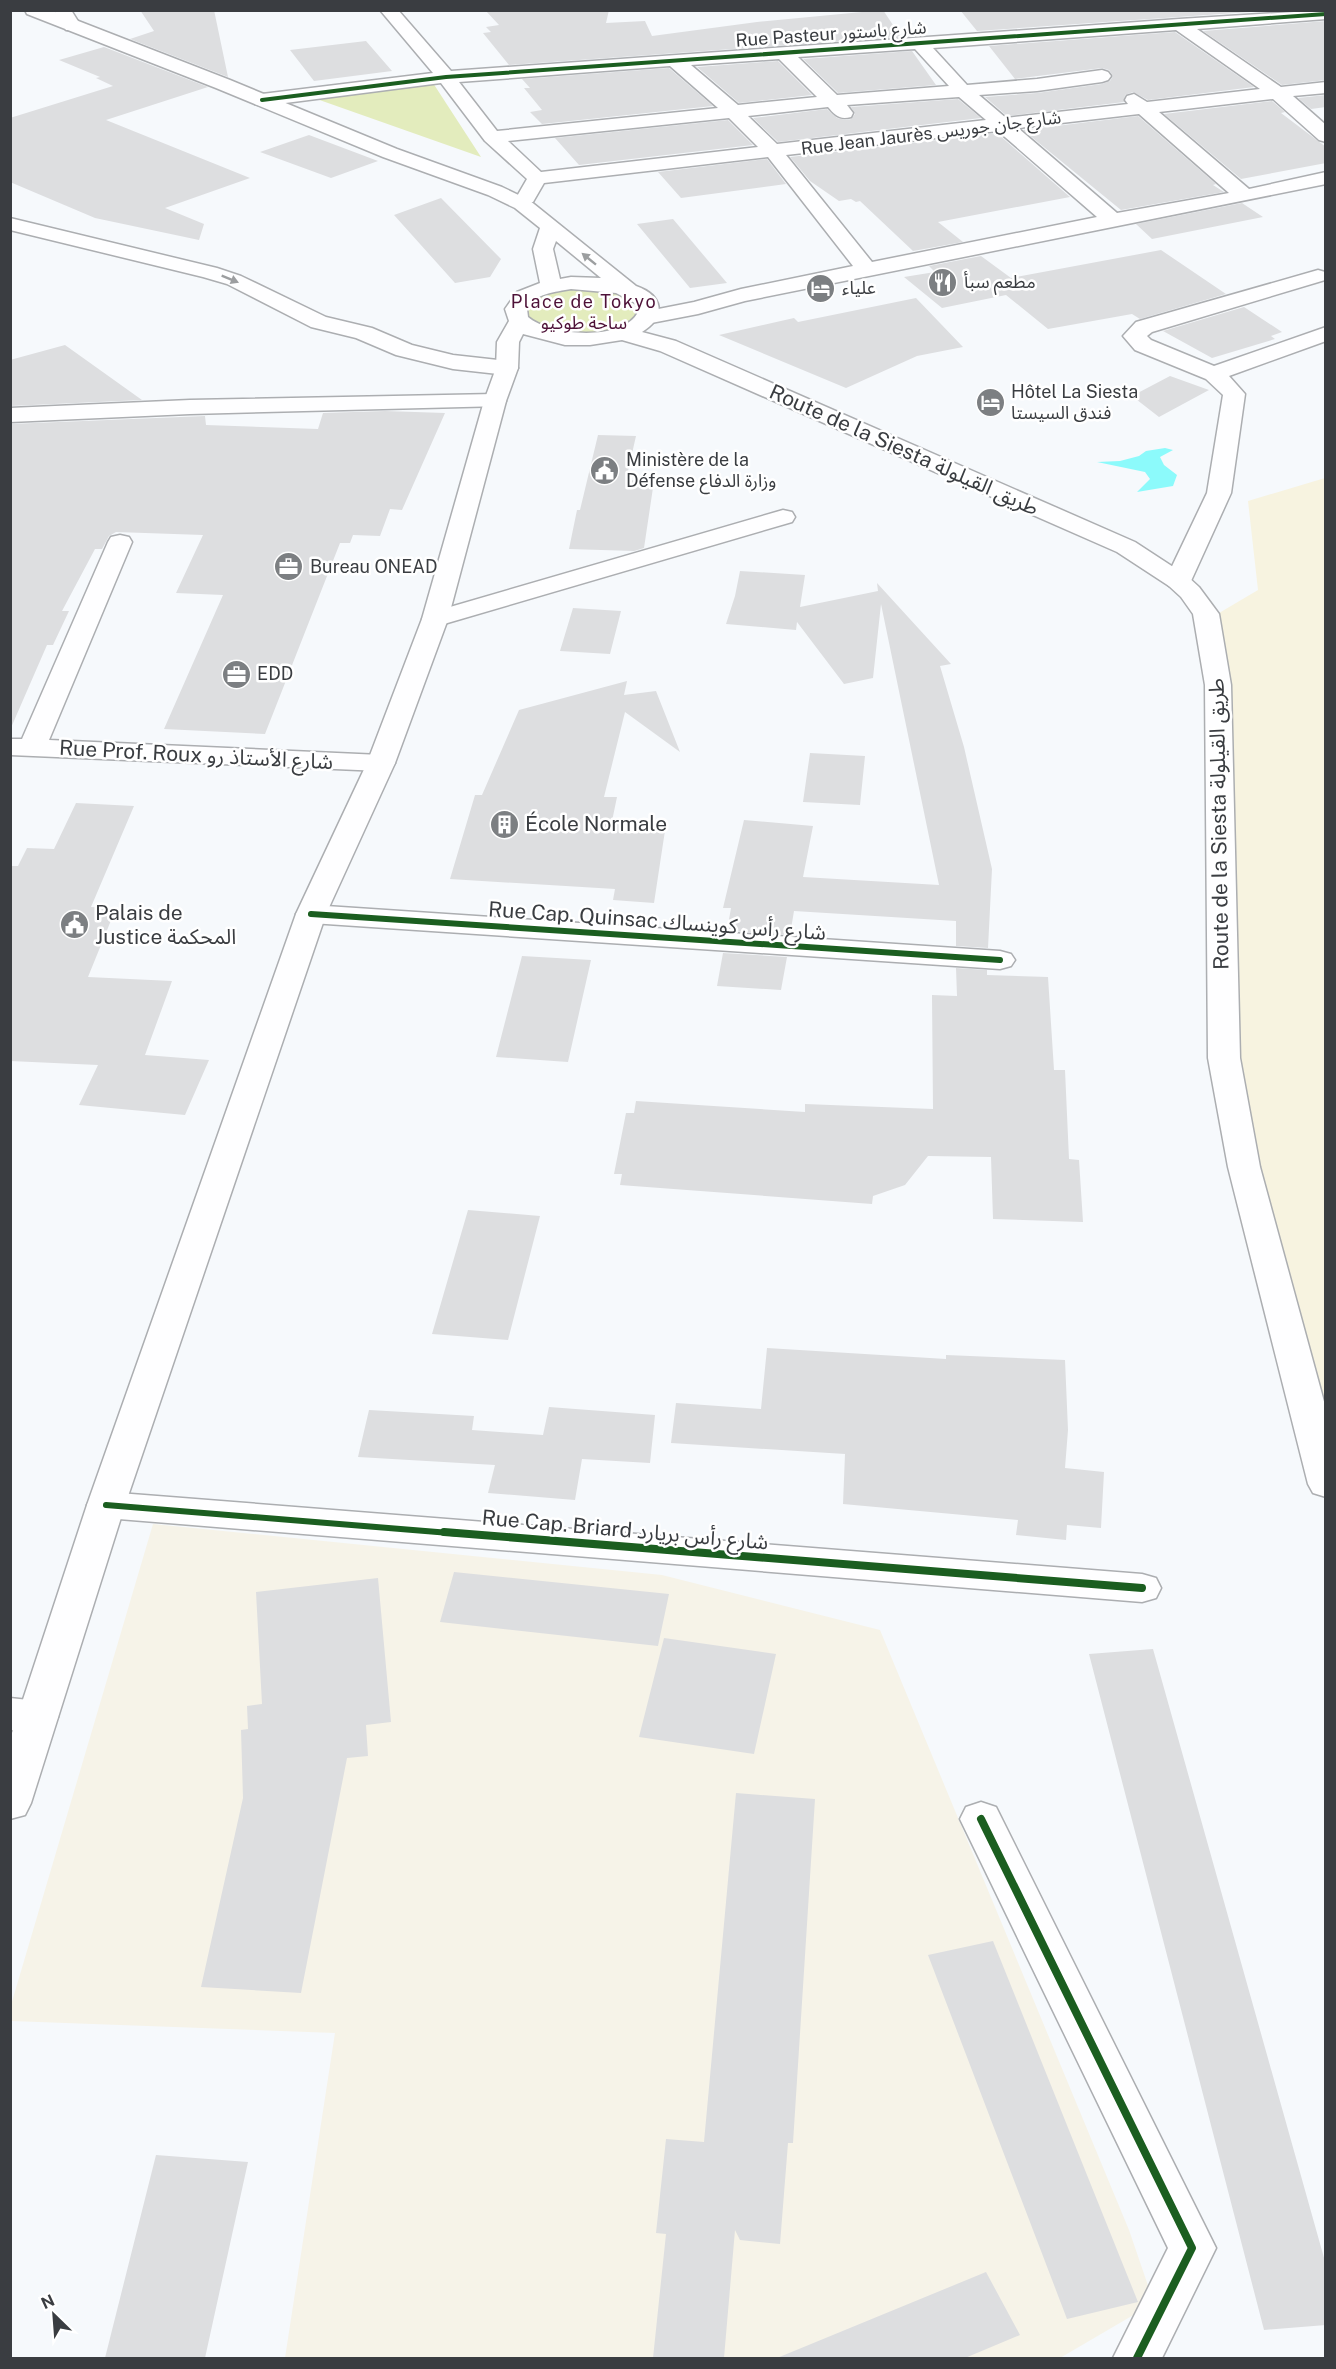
<svg xmlns="http://www.w3.org/2000/svg" width="1336" height="2369" viewBox="0 0 1336 2369" font-family="'Public Sans','Noto Sans Arabic',sans-serif">
  <style>
    .commercial { fill: #f6f3e8 }
    .green { fill: #e3ecbd }
    .sand { fill: #f7f3e0 }
    .water { fill: #8cfafb }
    .building { fill: #dddee0 }
    .lines { fill: none; stroke-linecap: round; stroke-linejoin: round }
    .minor-casing { stroke: #acaeb1; stroke-width: 3 }
    .major-casing { stroke: #acaeb1; stroke-width: 3 }
    .minor { fill: #fefeff; fill-rule: evenodd }
    .major { fill: #fefeff; fill-rule: evenodd }
    .cycleway-far2-casing { stroke: #fff; stroke-width: 6 }
    .cycleway-far1-casing { stroke: #fff; stroke-width: 10 }
    .cycleway-casing { stroke: #fff; stroke-width: 11 }
    .cycleway-far2 { stroke: #1b5e20; stroke-width: 4 }
    .cycleway-far1 { stroke: #1b5e20; stroke-width: 6 }
    .cycleway { stroke: #1b5e20; stroke-width: 8 }
    .oneway { fill: #9c9ea0 }
    .labels { text-anchor: middle; stroke-width: 5; stroke-linejoin: round; paint-order: stroke }
    .far-street-label { font-size: 18px; fill: #3a3d41; stroke: #fff }
    .far-poi-label { font-size: 18px; fill: #3a3d41; stroke: #fff; text-anchor: start }
    .far-neighbourhood-label { font-size: 18px; letter-spacing: 1.5px; fill: #4e1238; stroke: #fff }
    .street-label { font-size: 21px; fill: #3a3d41; stroke: #fff }
    .poi-label { font-size: 21px; fill: #3a3d41; stroke: #fff; text-anchor: start }
  </style>
  <rect width="100%" height="100%" fill="#f6f9fc"/>
  <path class="commercial" d="M153,1524L662,1575L880,1630L1129,2230L1154,2303L1060,2358H285L335,2033L11,2021V2005Z"/>
  <path class="green" d="M433,83L481,157L311,97Z
    M585,288C603,290 636,291 636,315C616,336 577,339 550,330C543,328 536,323 529,319L526,312C536,290 565,289 585,288Z"/>
  <path class="sand" d="M1325,478V1454L1234,1095L1214,616L1258,590L1248,501Z"/>
  <path class="water" d="M1165,448L1173,450L1160,457L1164,465L1177,475L1173,486L1137,492L1150,479L1145,472L1097,462L1120,461L1139,456L1146,451Z"/>
  <path class="building" d="M140,10H214L228,77L130,39L154,31Z
    M485,10H609L606,23L645,21L652,36L757,22L883,10L901,37L509,65L483,33L491,32L486,27L499,25Z
    M960,10H1281L977,31Z
    M1326,21V80L1282,85L1203,31Z
    M1175,32L1254,87L1148,100L1133,92L1125,95L1124,102L1007,116L985,97L1037,93L1102,84L1110,81L1113,76L1109,70L1102,68L1015,79L989,46Z
    M366,41L392,71L314,81L290,50Z
    M104,47L208,87L106,120L250,178L165,208L204,224L199,240L95,218L10,182V118L113,86L96,78L100,77L59,60Z
    M912,51L936,85L838,93L803,59Z
    M778,61L812,95L739,103L697,67Z
    M669,68L713,106L542,124L530,112L542,110L524,88H530L522,79Z
    M1326,95V107L1311,109L1298,98Z
    M958,99L981,118L778,142L753,118L827,109L837,118L847,120L851,119L855,114L851,107Z
    M1272,101L1285,112L1281,113L1326,147V163L1241,179L1164,114Z
    M1138,116L1216,184L1213,185L1224,192L1121,210L1023,130Z
    M728,120L753,145L579,165L555,138Z
    M997,133L1070,197L938,222L963,242L913,251L860,201L856,202L851,199L839,201L810,181L790,157Z
    M309,135L378,161L331,178L260,152Z
    M767,159L786,184L681,198L658,172Z
    M441,198L501,259L490,277L455,283L394,215Z
    M1242,203L1263,217L1152,239L1136,224Z
    M673,219L727,283L690,288L637,224Z
    M1161,250L1226,294L1140,319L1132,314L1048,329L1006,295L942,308L904,277L935,272L929,266L981,256L1011,278Z
    M916,298L963,347L917,356L846,388L719,335L794,318L798,322Z
    M1244,307L1282,332L1271,336L1275,339L1212,358L1163,331Z
    M65,345L142,400L10,406V360Z
    M1170,376L1209,390L1159,417L1132,396Z
    M385,411L445,413L402,510L390,509L380,536L353,535L350,543H340L265,734L164,729L223,595L176,593L203,535L116,532L109,536L102,549H95L62,611H69L53,645H47L10,730V424L205,416L206,425L318,429L323,413Z
    M598,435L636,436L626,480L654,481L644,548L634,551L569,549L577,510H580Z
    M740,571L805,575L800,607L878,591L877,583L951,664L940,666L964,747L992,869L988,948L956,946V921L794,911L790,935L727,931L731,908H723L744,820L813,826L803,877L939,885L881,604L873,678L844,684L797,622L796,630L726,624L735,596Z
    M573,608L621,611L610,654L560,651Z
    M627,681L624,695L656,691L680,752L625,712L604,797H617L612,821L666,824L654,903L613,900L615,889L450,879L475,795H482L519,710Z
    M810,753L865,756L860,805L803,802Z
    M76,803L134,806L91,907L116,908L88,977L172,981L145,1055L209,1060L185,1115L79,1105L98,1065L10,1061V866H18L27,848L54,849Z
    M723,953L787,957L781,990L717,986Z
    M522,956L591,960L568,1062L496,1057Z
    M956,968L987,970V975L1048,977L1054,1070H1065L1069,1159L1079,1160L1083,1222L993,1219L991,1157L928,1156L905,1185L873,1196L872,1204L620,1185L622,1174H614L626,1113H634L636,1101L805,1112V1104L933,1109L932,995L957,996Z
    M468,1210L540,1216L508,1340L432,1334Z
    M767,1348L946,1359V1355L1065,1360L1068,1430L1065,1468L1104,1472L1101,1528L1067,1525L1066,1540L1016,1535L1018,1520L843,1504L845,1454L671,1443L676,1403L761,1409Z
    M549,1407L655,1415L650,1463L582,1459L575,1500L488,1493L495,1465L358,1457L369,1410L474,1416L472,1430L543,1435Z
    M454,1572L669,1594L658,1646L440,1622Z
    M378,1578L391,1722L366,1725L368,1756L347,1758L301,1993L201,1987L243,1798L241,1730L248,1729L247,1706L262,1704L256,1592Z
    M664,1638L776,1654L754,1754L639,1737Z
    M1153,1649L1326,2265V2325L1264,2330L1089,1654Z
    M736,1793L815,1799L793,2143H788L780,2244L740,2240L735,2230L724,2358H653L666,2234L656,2233L666,2139L704,2142Z
    M993,1941L1138,2302L1067,2319L928,1955Z
    M156,2155L248,2162L205,2358H105Z
    M986,2272L1020,2335L965,2358H777Z"/>
  <g class="lines">
    <defs>
      <path id="minor" d="M54,10H71L81,26L78,30H66Z
        M380,10H398L451,71L1179,19L1326,10V19L1197,29L1281,87L1326,82V93L1293,96L1326,125V142L1319,140L1273,99L1159,112L1249,189L1326,172V184L745,301L698,314L646,324L638,323L635,318L638,313L694,302L741,289L853,266L768,157L544,183L533,202H519L516,198L527,179L485,141L441,83L262,106L255,104L253,100L255,96L262,94L433,73ZM1176,30L1260,89L1147,102L1134,94L1127,96L1125,100L1128,104L1006,118L979,95L1037,91L1102,82L1108,80L1111,76L1108,72L1102,70L1037,79L967,85L933,48ZM915,49L949,86L837,95L798,57ZM779,59L817,97L738,105L691,65ZM670,66L718,108L497,131L459,82ZM959,97L986,120L777,144L748,116L828,107C835,115 839,120 851,117L853,113L847,105ZM1139,114L1229,193L1117,213L1018,128ZM729,118L758,147L541,172L508,141ZM998,131L1097,217L872,262L786,155Z
        M10,218L217,268L241,276L326,317L372,328L412,345L453,355L507,361L515,363L518,368L515,373L507,375L453,369L396,355L356,338L311,327L227,284L203,277L10,230Z
        M1318,270L1325,272V280L1152,332L1147,336L1151,340L1214,366L1326,327V341L1229,376L1245,394L1231,493L1191,581L1187,586L1178,589L1169,586L1165,581L1207,493L1223,395L1206,379L1135,350L1123,336L1136,322Z
        M495,394L503,396L506,401L503,406L190,414L10,422V408L190,400Z
        M783,510L792,512L795,517L792,522L444,624L435,627L426,624L422,619L426,614Z
        M120,535L129,537L132,542L49,740L381,755L391,757L395,763L391,769L381,771L10,755V739H22L108,542L111,537Z
        M311,905L1000,951L1011,954L1015,960L1011,966L1000,969L311,923L301,920L296,914L301,908Z
        M106,1492L1142,1574L1156,1578L1161,1588L1156,1598L1142,1602L106,1518L93,1515L87,1505L93,1495Z
        M10,1698L38,1701L52,1706L58,1717L52,1728L38,1733L10,1730Z
        M981,1802L996,1807L1216,2248L1162,2358H1113L1168,2248L960,1819L966,1807Z"/>
      <path id="major" d="M25,10H50L230,80L397,149L502,187L529,200L636,286C662,295 668,316 642,332L676,341L1135,542L1187,576L1199,587L1219,614L1231,685L1240,1058L1260,1167L1326,1409V1497L1313,1493L1308,1484L1228,1167L1208,1058L1205,685L1193,614L1181,597L1169,586L1117,552L660,351L622,340L590,345H565L523,334L519,342L518,368L506,401L448,619L395,763L326,914L125,1505L31,1803L25,1815L10,1819V1739L87,1505L296,914L367,763L422,619L484,401L496,368L497,342L509,321L505,309L517,292L540,283L533,249L540,228L515,208L488,195L383,157L216,88L27,14ZM556,241L601,278L571,277L560,279L553,249ZM571,289L616,293L637,304L638,312C623,342 550,336 528,317L527,309C534,293 556,292 571,289Z"/>
    </defs>
    <use href="#minor" class="minor-casing"/>
    <use href="#major" class="major-casing"/>
    <use href="#minor" class="minor"/>
    <use href="#major" class="major"/>
    <defs>
      <path id="cycleway-far2" d="M262,100L446,77L1326,14"/>
      <path id="cycleway-far1" d="M311,914L1000,960
        M106,1505L462,1534"/>
      <path id="cycleway" d="M444,1532L1142,1588
        M981,1819L1192,2248L1137,2358"/>
    </defs>
    <use href="#cycleway-far2" class="cycleway-far2-casing"/>
    <use href="#cycleway-far1" class="cycleway-far1-casing"/>
    <use href="#cycleway" class="cycleway-casing"/>
    <use href="#cycleway-far2" class="cycleway-far2"/>
    <use href="#cycleway-far1" class="cycleway-far1"/>
    <use href="#cycleway" class="cycleway"/>
  </g>
  <defs><path id="oneway-solid" d="M-6-.8H1V-3.2L6.5 0L1 3.2V.8H-6Z" transform="scale(1.5)"/></defs>
  <g class="oneway">
    <use href="#oneway-solid" transform="translate(589 259) rotate(-141)"/>
    <use href="#oneway-solid" transform="translate(230 279) rotate(22)"/>
  </g>
  <defs>
    <symbol id="restaurant-disc" viewBox="-11 -11 22 22"><circle r="9.5" fill="#7c7f82" stroke="#fff"/><path d="M-5-6h1v4h1v-4h1v4h1v-4h1v5L-1.5 .5V6h-2V.5L-5-1ZM5-6V6H3V1.5H1.5Q1.5-4 5-6Z" fill="#fff"/></symbol>
    <symbol id="hotel-disc" viewBox="-11 -11 22 22"><circle r="9.5" fill="#7c7f82" stroke="#fff"/><path d="M-6-4.5h1.5V1H6V5H4.5V3h-9V5H-6ZM-4 0a1.8 1.8 0 1 1 3.6 0ZM.5 0V-2.5h3Q6-2.5 6 0Z" fill="#fff"/></symbol>
    <symbol id="civic-disc" viewBox="-11 -11 22 22"><circle r="9.5" fill="#7c7f82" stroke="#fff"/><path d="M-.6-6.5H3V-4.5H.6V-3L4-1V1h2V6H-6V1h2V-1L-.6-3ZM-1.2 2.5V6h2.4V2.5Z" fill="#fff"/></symbol>
    <symbol id="office-disc" viewBox="-11 -11 22 22"><circle r="9.5" fill="#7c7f82" stroke="#fff"/><path d="M-6-3h4V-5.5h4V-3h4V5H-6ZM-1-4.5V-3h2v-1.5ZM-6 0V1H6V0Z" fill="#fff"/></symbol>
    <symbol id="building-disc" viewBox="-11 -11 22 22"><circle r="9.5" fill="#7c7f82" stroke="#fff"/><path d="M-4-6H4V6H1V3H-1V6H-4ZM-2.5-4.3h1.7v1.8h-1.7ZM.8-4.3h1.7v1.8H.8ZM-2.5-1h1.7V.8h-1.7ZM.8-1h1.7V.8H.8Z" fill="#fff"/></symbol>
  </defs>
  <g fill-rule="evenodd">
    <use href="#restaurant-disc" x="926" y="266" width="33" height="33"/>
    <use href="#hotel-disc" x="804" y="272" width="33" height="33"/>
    <use href="#hotel-disc" x="974" y="386" width="33" height="33"/>
    <use href="#civic-disc" x="588" y="454" width="33" height="33"/>
    <use href="#office-disc" x="272" y="550" width="33" height="33"/>
    <use href="#office-disc" x="220" y="658" width="33" height="33"/>
    <use href="#building-disc" x="488" y="808" width="33" height="33"/>
    <use href="#civic-disc" x="58" y="908" width="33" height="33"/>
  </g>
  <g class="labels">
    <g class="far-street-label">
      <text transform="translate(831 34) rotate(-4)" y="6">Rue Pasteur شارع باستور</text>
      <text transform="translate(931 133) rotate(-7)" y="6">Rue Jean Jaurès شارع جان جوريس</text>
    </g>
    <g class="far-poi-label">
      <text x="964" y="288">مطعم سبأ</text>
      <text x="842" y="294">علياء</text>
      <text x="1011" y="398">Hôtel La Siesta<tspan x="1011" dy="21">فندق السيستا</tspan></text>
      <text x="626" y="466">Ministère de la<tspan x="626" dy="21">Défense وزارة الدفاع</tspan></text>
      <text x="310" y="573">Bureau ONEAD</text>
      <text x="257" y="680">EDD</text>
    </g>
    <g class="far-neighbourhood-label">
      <text x="584" y="308">Place de Tokyo<tspan x="584" dy="21">ساحة طوكيو</tspan></text>
    </g>
    <g class="street-label">
      <text transform="translate(904 450) rotate(24)" y="7">Route de la Siesta طريق القيلولة</text>
      <text transform="translate(196 755) rotate(3)" y="7">Rue Prof. Roux شارع الأستاذ رو</text>
      <text transform="translate(1219 824) rotate(-91)" y="7">Route de la Siesta طريق القيلولة</text>
      <text transform="translate(657 921) rotate(4)" y="7">Rue Cap. Quinsac شارع رأس كوينساك</text>
      <text transform="translate(625 1530) rotate(5)" y="7">Rue Cap. Briard شارع رأس بريارد</text>
    </g>
    <g class="poi-label">
      <text x="525" y="831">École Normale</text>
      <text x="95" y="920">Palais de<tspan x="95" dy="24">Justice المحكمة</tspan></text>
    </g>
  </g>
  <rect width="1336" height="2369" fill="none" stroke="#3a3d41" stroke-width="24"/>
  <g transform="translate(54 2315) rotate(335)" stroke="#ffffff" stroke-width="4.5" paint-order="stroke">
  <path d="M0-4.5L10 22L0 15L-10 22Z" fill="#3a3d41"/>
  <text y="-9" font-size="16" font-weight="bold" text-anchor="middle" fill="#3a3d41">N</text>
  </g>
</svg>
